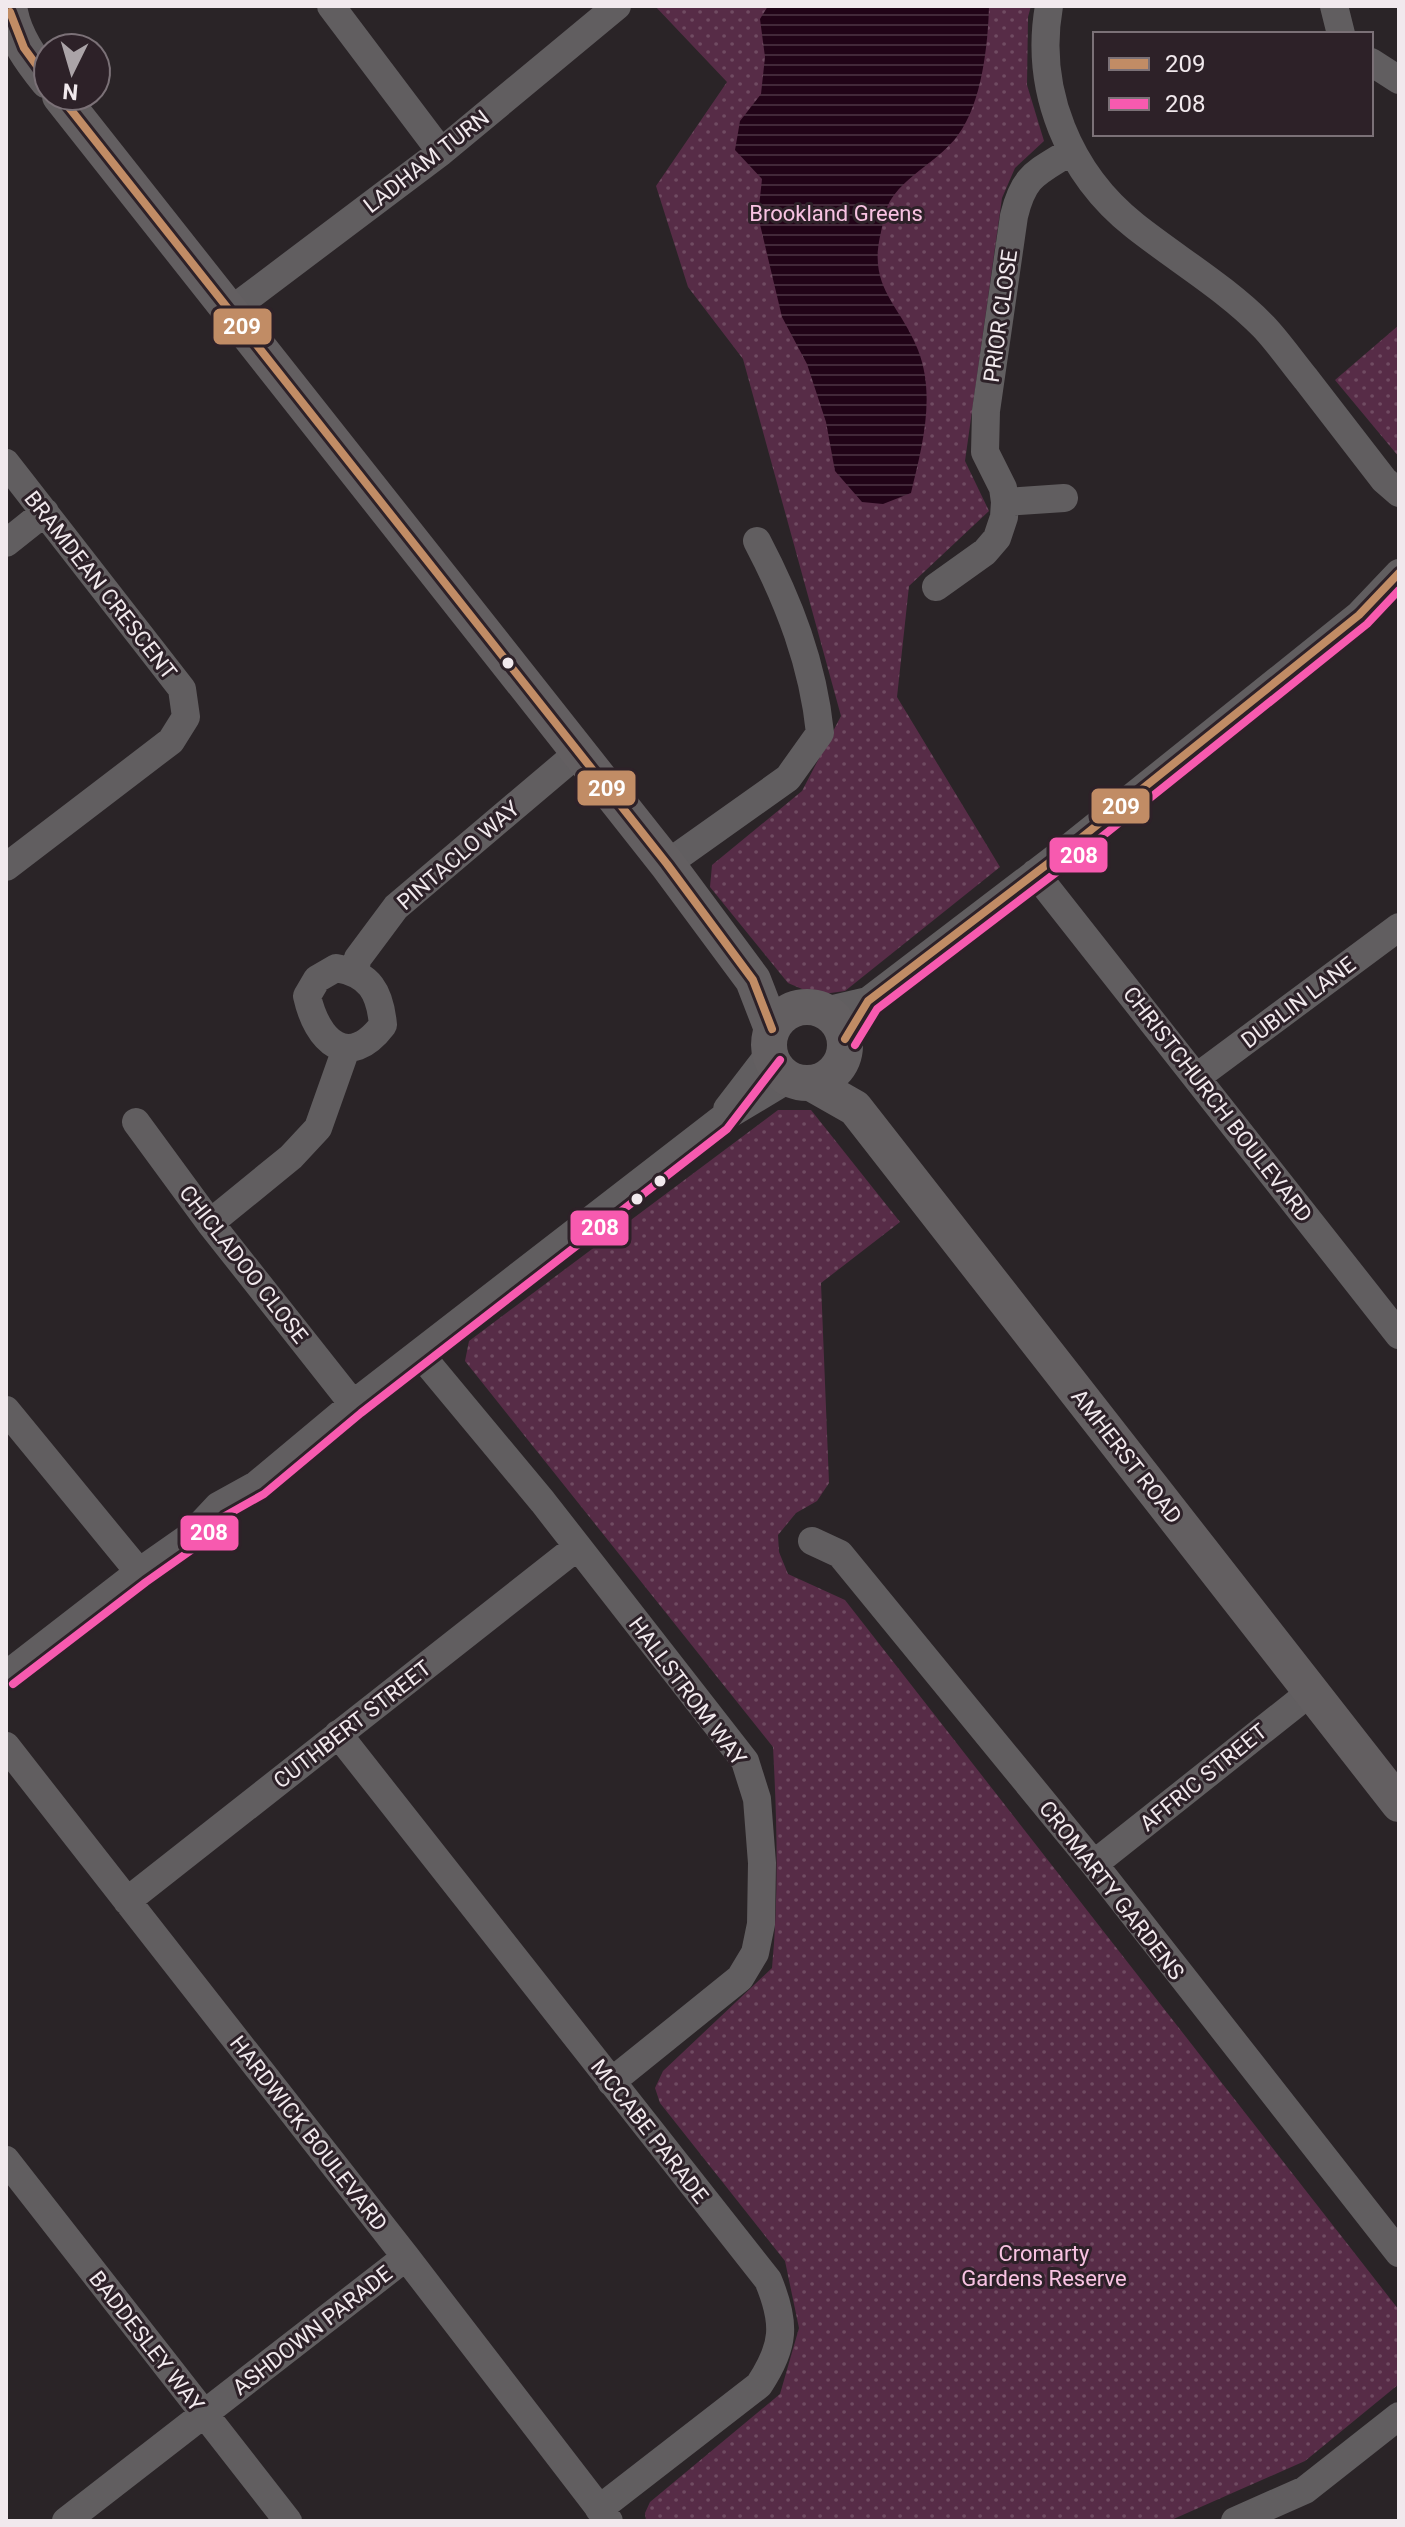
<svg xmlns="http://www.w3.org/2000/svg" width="1405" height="2527" viewBox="0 0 1405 2527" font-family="Roboto,sans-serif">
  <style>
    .park { fill: url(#park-dots) }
    .water { fill: url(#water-rules) }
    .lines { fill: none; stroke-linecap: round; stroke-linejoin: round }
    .minor { stroke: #615e60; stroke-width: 28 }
    .major { stroke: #635f61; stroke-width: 36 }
    .bus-1-casing { stroke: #2d2128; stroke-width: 14 }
    .bus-2-casing { stroke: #2d2128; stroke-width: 14 }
    .bus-1 { stroke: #c18c65; stroke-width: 8 }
    .bus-2 { stroke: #f75aaf; stroke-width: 8 }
    .bus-dot { fill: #f1e9ed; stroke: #2d2128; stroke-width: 3 }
    .labels { text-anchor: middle; stroke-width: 6; stroke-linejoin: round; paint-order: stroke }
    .street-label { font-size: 22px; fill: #f1e9ed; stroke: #2d2128 }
    .park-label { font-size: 22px; fill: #f8c2e2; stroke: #2d2128 }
    .line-badge { stroke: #2d2128; stroke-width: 3 }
    .badge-label { font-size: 22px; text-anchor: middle; font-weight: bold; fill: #fff }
  </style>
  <defs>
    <pattern id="park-dots" width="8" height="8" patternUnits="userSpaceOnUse" patternTransform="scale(2)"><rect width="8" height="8" fill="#572c47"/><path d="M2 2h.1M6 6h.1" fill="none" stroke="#704b62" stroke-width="1.8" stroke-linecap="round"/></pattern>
    <pattern id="water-rules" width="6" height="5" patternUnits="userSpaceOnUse" patternTransform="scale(2)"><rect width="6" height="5" fill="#210317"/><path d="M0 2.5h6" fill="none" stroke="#422839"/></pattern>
  </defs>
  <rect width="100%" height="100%" fill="#2a2427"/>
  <path class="park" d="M655,6H1031L1028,17L1027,85L1044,141L1015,168L1002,198L965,461L989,511L909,586L897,697L1000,867L845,991L816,995L788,983L710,887L712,865L802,791L841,716L743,359L688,287L656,186L727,82Z
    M1399,325V457L1335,380Z
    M778,1110H811L900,1222L821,1283L829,1483L817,1501L796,1513L778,1535L779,1552L788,1574L845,1600L1399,2310V2384L1305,2461L1169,2521H646L645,2513L650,2502L780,2394L799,2328L785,2261L660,2103L655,2088L663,2071L772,1968C779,1894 777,1822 773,1747L465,1361L469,1341Z"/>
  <path class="water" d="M768,6H989C988,44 982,103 958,135C941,159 909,173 892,198C886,206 883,222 881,232C867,288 900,304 918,350C936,396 922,447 911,493L883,504L862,502L835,471L826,422L807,364L782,317L758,216L762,179L735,150L740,121L761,94L765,57L760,19Z"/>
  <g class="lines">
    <path class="minor" d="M331,6L441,152
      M1049,6C1034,90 1069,174 1135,226C1178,260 1226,288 1264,327C1279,343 1292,362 1306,379C1332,413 1358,446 1384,480L1399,493
      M1334,6L1341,34
      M1371,62L1399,80
      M230,311L441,152L617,6
      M6,463L182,689L186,717L171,741L6,867
      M1005,502L1064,498
      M6,543L45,512
      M936,587L985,552L997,538L1004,517L1005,502L1003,488L985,452L986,411L1014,216C1024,174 1037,173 1071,151
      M667,864L788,778L820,733C813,664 789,602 757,541
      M1035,873L1399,1335
      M336,968C370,974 380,992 383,1025C348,1071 317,1041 307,996L317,979Z
      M354,971L358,958L396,907L579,752
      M825,1011L868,1001
      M845,1039L868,1001L1071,846L1359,615L1399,573
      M1197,1077L1399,927
      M727,1109L770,1053
      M136,1122L210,1223L353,1404
      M210,1223L291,1157L318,1128L346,1049
      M419,1353L543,1502L745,1761L757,1799L762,1863L761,1924L755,1953L740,1978L611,2082
      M6,1410L139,1572
      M812,1541L840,1554L1094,1864L1399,2253
      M6,1675L139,1572L189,1537L218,1506L256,1485L353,1404L720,1120L790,1078
      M338,1734L768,2280C786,2323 785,2346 759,2385L599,2509
      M6,1746L406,2257L609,2521
      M1094,1864L1312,1691
      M127,1901L577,1547
      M6,2160L288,2521
      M66,2521L406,2257
      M1235,2521L1305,2490L1399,2416"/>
    <path class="major" d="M10,12C15,38 31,60 48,81
      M60,96L667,864L753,980L772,1029
      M769 1045a38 38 0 1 1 76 0a38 38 0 1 1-76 0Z
      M811,1083L855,1108L1399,1804"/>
    <defs>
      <path id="bus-1" d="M10,12L24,48L48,81
        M60,96L667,864L753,980L772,1029
        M845,1039L868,1001L1071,846L1359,615L1399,573"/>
      <path id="bus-2" d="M855,1045L877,1009L1079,855L1367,624L1399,590
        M13,1684L146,1582L197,1546L225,1516L264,1494L361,1413L727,1129L780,1060"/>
    </defs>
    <use href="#bus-1" class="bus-1-casing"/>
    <use href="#bus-2" class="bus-2-casing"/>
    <use href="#bus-1" class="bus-1"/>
    <use href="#bus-2" class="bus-2"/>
  </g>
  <g class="bus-dot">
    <circle cx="508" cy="663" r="7"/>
    <circle cx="660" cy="1181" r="7"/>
    <circle cx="637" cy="1199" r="7"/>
  </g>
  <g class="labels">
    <g class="street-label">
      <text transform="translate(426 161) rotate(-38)" y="8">LADHAM TURN</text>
      <text transform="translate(1000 316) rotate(-82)" y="8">PRIOR CLOSE</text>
      <text transform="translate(101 585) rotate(52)" y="8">BRAMDEAN CRESCENT</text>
      <text transform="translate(458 855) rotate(-41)" y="8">PINTACLO WAY</text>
      <text transform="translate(1298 1002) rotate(-37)" y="8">DUBLIN LANE</text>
      <text transform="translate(1218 1104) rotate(52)" y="8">CHRISTCHURCH BOULEVARD</text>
      <text transform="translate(244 1264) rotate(52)" y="8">CHICLADOO CLOSE</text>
      <text transform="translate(1127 1456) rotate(52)" y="8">AMHERST ROAD</text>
      <text transform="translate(688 1691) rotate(53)" y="8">HALLSTROM WAY</text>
      <text transform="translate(352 1724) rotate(-38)" y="8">CUTHBERT STREET</text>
      <text transform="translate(1203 1777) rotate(-39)" y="8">AFFRIC STREET</text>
      <text transform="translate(1112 1890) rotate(52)" y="8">CROMARTY GARDENS</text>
      <text transform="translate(650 2131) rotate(52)" y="8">MCCABE PARADE</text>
      <text transform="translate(309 2133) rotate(52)" y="8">HARDWICK BOULEVARD</text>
      <text transform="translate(312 2330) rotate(-38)" y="8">ASHDOWN PARADE</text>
      <text transform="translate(147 2341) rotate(52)" y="8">BADDESLEY WAY</text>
    </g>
    <g class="park-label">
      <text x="836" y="221">Brookland Greens</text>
      <text x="1044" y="2261">Cromarty<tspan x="1044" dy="25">Gardens Reserve</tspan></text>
    </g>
  </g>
  <g class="line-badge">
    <rect x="212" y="307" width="61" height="39" rx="8" fill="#c18c65"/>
    <rect x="576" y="769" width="61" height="38" rx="8" fill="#c18c65"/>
    <rect x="1090" y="787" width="61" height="38" rx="8" fill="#c18c65"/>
    <rect x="1048" y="836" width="61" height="38" rx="8" fill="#f75aaf"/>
    <rect x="569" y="1209" width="61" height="38" rx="8" fill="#f75aaf"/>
    <rect x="179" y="1514" width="61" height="38" rx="8" fill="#f75aaf"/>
  </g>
  <g class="badge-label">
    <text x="242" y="334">209</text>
    <text x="607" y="796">209</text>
    <text x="1121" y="814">209</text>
    <text x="1079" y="863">208</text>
    <text x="600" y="1235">208</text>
    <text x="209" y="1540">208</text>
  </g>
  <rect width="1405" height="2527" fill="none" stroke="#f1e9ed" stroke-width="16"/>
  <rect x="1093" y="32" width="280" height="104" fill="#2d2128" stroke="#7b7177" stroke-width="2"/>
  <rect x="1109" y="58" width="40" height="12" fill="#c18c65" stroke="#7b7177" stroke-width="2"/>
  <text x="1165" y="72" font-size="24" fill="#f1e9ed">209</text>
  <rect x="1109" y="98" width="40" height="12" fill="#f75aaf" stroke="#7b7177" stroke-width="2"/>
  <text x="1165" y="112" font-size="24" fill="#f1e9ed">208</text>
  <g transform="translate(72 72) rotate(185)"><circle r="38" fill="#2d2128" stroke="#7b7177" stroke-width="2"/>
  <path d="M0-6L14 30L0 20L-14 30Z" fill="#aba4a8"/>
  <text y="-12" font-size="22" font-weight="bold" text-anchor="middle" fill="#f1e9ed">N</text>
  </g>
</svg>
